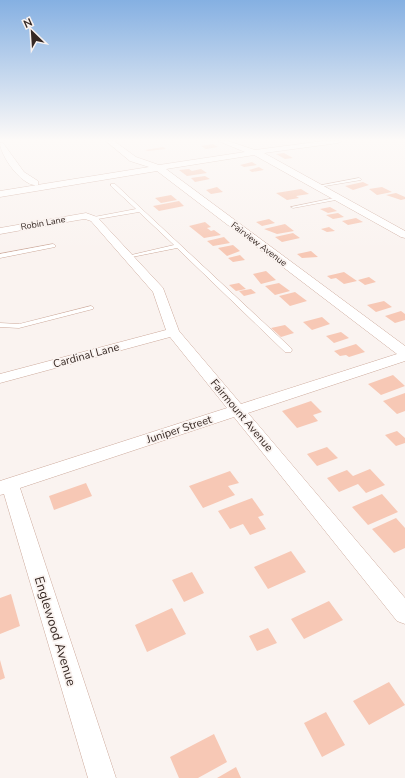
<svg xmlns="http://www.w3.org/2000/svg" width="405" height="778" viewBox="0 0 405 778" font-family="'Nunito Sans',sans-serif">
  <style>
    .building { fill: #f7c8b5 }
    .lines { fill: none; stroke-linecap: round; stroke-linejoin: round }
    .lane-casing { stroke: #cdaa9c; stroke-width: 1 }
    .street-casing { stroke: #cdaa9c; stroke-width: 1 }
    .lane { fill: #fff; fill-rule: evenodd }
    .street { fill: #fff; fill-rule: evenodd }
    .labels { text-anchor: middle; stroke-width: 3.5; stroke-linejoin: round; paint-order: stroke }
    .far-street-label { font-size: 9px; fill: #362823; stroke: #faf3f0 }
    .street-label { font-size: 11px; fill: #362823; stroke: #faf3f0 }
    .near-street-label { font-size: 13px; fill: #362823; stroke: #faf3f0 }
  </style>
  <rect width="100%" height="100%" fill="#faf3f0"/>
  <path class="building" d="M213,144L218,147L206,149L201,146Z
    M163,147L166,149L148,151L145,150Z
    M284,153L293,158L285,159L276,154Z
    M252,162L257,165L244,167L240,165Z
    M259,167L264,170L252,172L249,170Z
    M189,169L192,171L201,169L207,173L187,176L179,170Z
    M205,176L210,179L195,182L191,178Z
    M363,182L369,185L353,190L345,186Z
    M217,187L223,192L211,194L206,190Z
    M382,187L392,192L377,195L369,189Z
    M301,189L309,194L296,196L299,198L287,200L276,193Z
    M396,193L405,197V199L401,200L386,195Z
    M171,195L177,200L161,203L155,198Z
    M179,201L184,206L159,211L153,206Z
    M330,207L337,211L328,213L320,209Z
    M338,213L344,217L333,219L326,215Z
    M356,218L363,222L348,225L342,221Z
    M269,219L275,223L262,226L256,222Z
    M205,222L211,227L207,228L211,231L214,230L221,235L204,238L189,226Z
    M285,224L294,231L277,234L264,229Z
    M329,227L335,231L327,232L321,229Z
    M293,233L300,238L282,242L275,237Z
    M224,237L230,243L213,246L207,241Z
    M233,245L240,251L227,256L218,248Z
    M311,251L318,257L302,258L297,254Z
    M240,255L245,260L233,262L228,258Z
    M266,271L276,280L261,284L253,274Z
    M344,272L357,281L344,284L336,278L331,279L327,276Z
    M369,277L376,282L365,285L358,280Z
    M239,283L246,289L236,291L229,285Z
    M279,283L290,291L275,295L265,286Z
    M251,289L256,293L244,296L239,291Z
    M295,292L307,301L290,306L279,296Z
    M384,301L392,307L376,312L367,305Z
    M401,311L405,314V320L395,323L385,316Z
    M322,317L330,324L312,330L303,322Z
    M285,325L294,333L281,337L271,328Z
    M341,332L349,338L334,343L326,336Z
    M356,344L365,352L349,357L346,355L340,356L334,351Z
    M393,375L405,386L381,395L368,384Z
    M405,393V411L397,414L383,401Z
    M311,401L322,412L313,415L318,421L297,428L282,411Z
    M397,431L405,438V443L396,446L385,435Z
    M327,447L338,458L317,466L307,454Z
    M370,469L385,485L366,493L358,484L339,492L327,478L347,470L353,476Z
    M230,471L239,483L228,486L235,495L203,508L189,486Z
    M86,483L92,496L54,510L49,496Z
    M382,494L398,512L368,525L352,507Z
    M252,498L264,515L258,517L266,529L250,535L243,524L230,529L218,511Z
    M396,518L405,528V548L394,553L372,529Z
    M291,551L306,572L268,589L254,567Z
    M192,572L204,593L184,602L172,580Z
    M11,594L20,626L0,634V598Z
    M329,601L343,620L304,639L291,619Z
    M172,608L186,634L147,652L135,625Z
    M268,628L277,643L257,651L249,636Z
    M0,660L5,678L0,680Z
    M389,682L405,705L369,725L353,701Z
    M326,712L345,745L322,757L304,723Z
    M214,734L227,762L198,778H179L170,757Z
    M236,767L241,778H217Z"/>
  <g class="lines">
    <defs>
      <path id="lane" d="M359,178L361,179V180L319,187L317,186Z
        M111,184H115L291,348L292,350L291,352H285L177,248L127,258V256L174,245L139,212L92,220L91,219L94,217L136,209L111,186Z
        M339,197H341V199L293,208L291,207Z
        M53,244L55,245V247L0,258V254Z
        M91,306L93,307V309L19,328L0,327V323L19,324Z"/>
      <path id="street" d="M106,141H114L136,157L159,165L245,152L218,141H228L255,150L323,141H342L338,143L264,153L405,231V238L401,237L254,155L166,169L405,346V361L248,413L405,598V624L397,621L234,417L20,488L116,778H88L4,494L0,495V481L227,408L170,337L0,383V374L166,330L153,292L91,221L85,219L78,220L0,234V228L86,213L97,217L163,288L179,331L241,404L397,354L157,171L0,197V191L149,167L130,161Z
        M0,143H3L24,172L38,181V185C23,188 0,156 0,143Z"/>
    </defs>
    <use href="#lane" class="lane-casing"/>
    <use href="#street" class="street-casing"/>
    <use href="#lane" class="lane"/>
    <use href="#street" class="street"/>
  </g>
  <linearGradient id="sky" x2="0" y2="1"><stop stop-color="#85b0e2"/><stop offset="0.56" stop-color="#fdfaf8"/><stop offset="1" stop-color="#fdfaf8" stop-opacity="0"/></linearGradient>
  <rect width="405" height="250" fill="url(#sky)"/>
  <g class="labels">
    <g class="far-street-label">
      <text transform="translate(43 223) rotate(-10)" y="3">Robin Lane</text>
      <text transform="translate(259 244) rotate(37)" y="3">Fairview Avenue</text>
    </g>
    <g class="street-label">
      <text transform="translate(86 355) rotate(-15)" y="4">Cardinal Lane</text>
      <text transform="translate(242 415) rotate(50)" y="4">Fairmount Avenue</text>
      <text transform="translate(179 429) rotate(-18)" y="4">Juniper Street</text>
    </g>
    <g class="near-street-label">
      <text transform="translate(56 631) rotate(73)" y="5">Englewood Avenue</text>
    </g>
  </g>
  <g transform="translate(32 32) rotate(335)" stroke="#faf3f0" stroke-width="3" paint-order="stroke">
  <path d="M0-3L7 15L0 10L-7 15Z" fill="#362823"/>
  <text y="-6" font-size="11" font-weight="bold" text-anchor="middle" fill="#362823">N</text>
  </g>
</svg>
